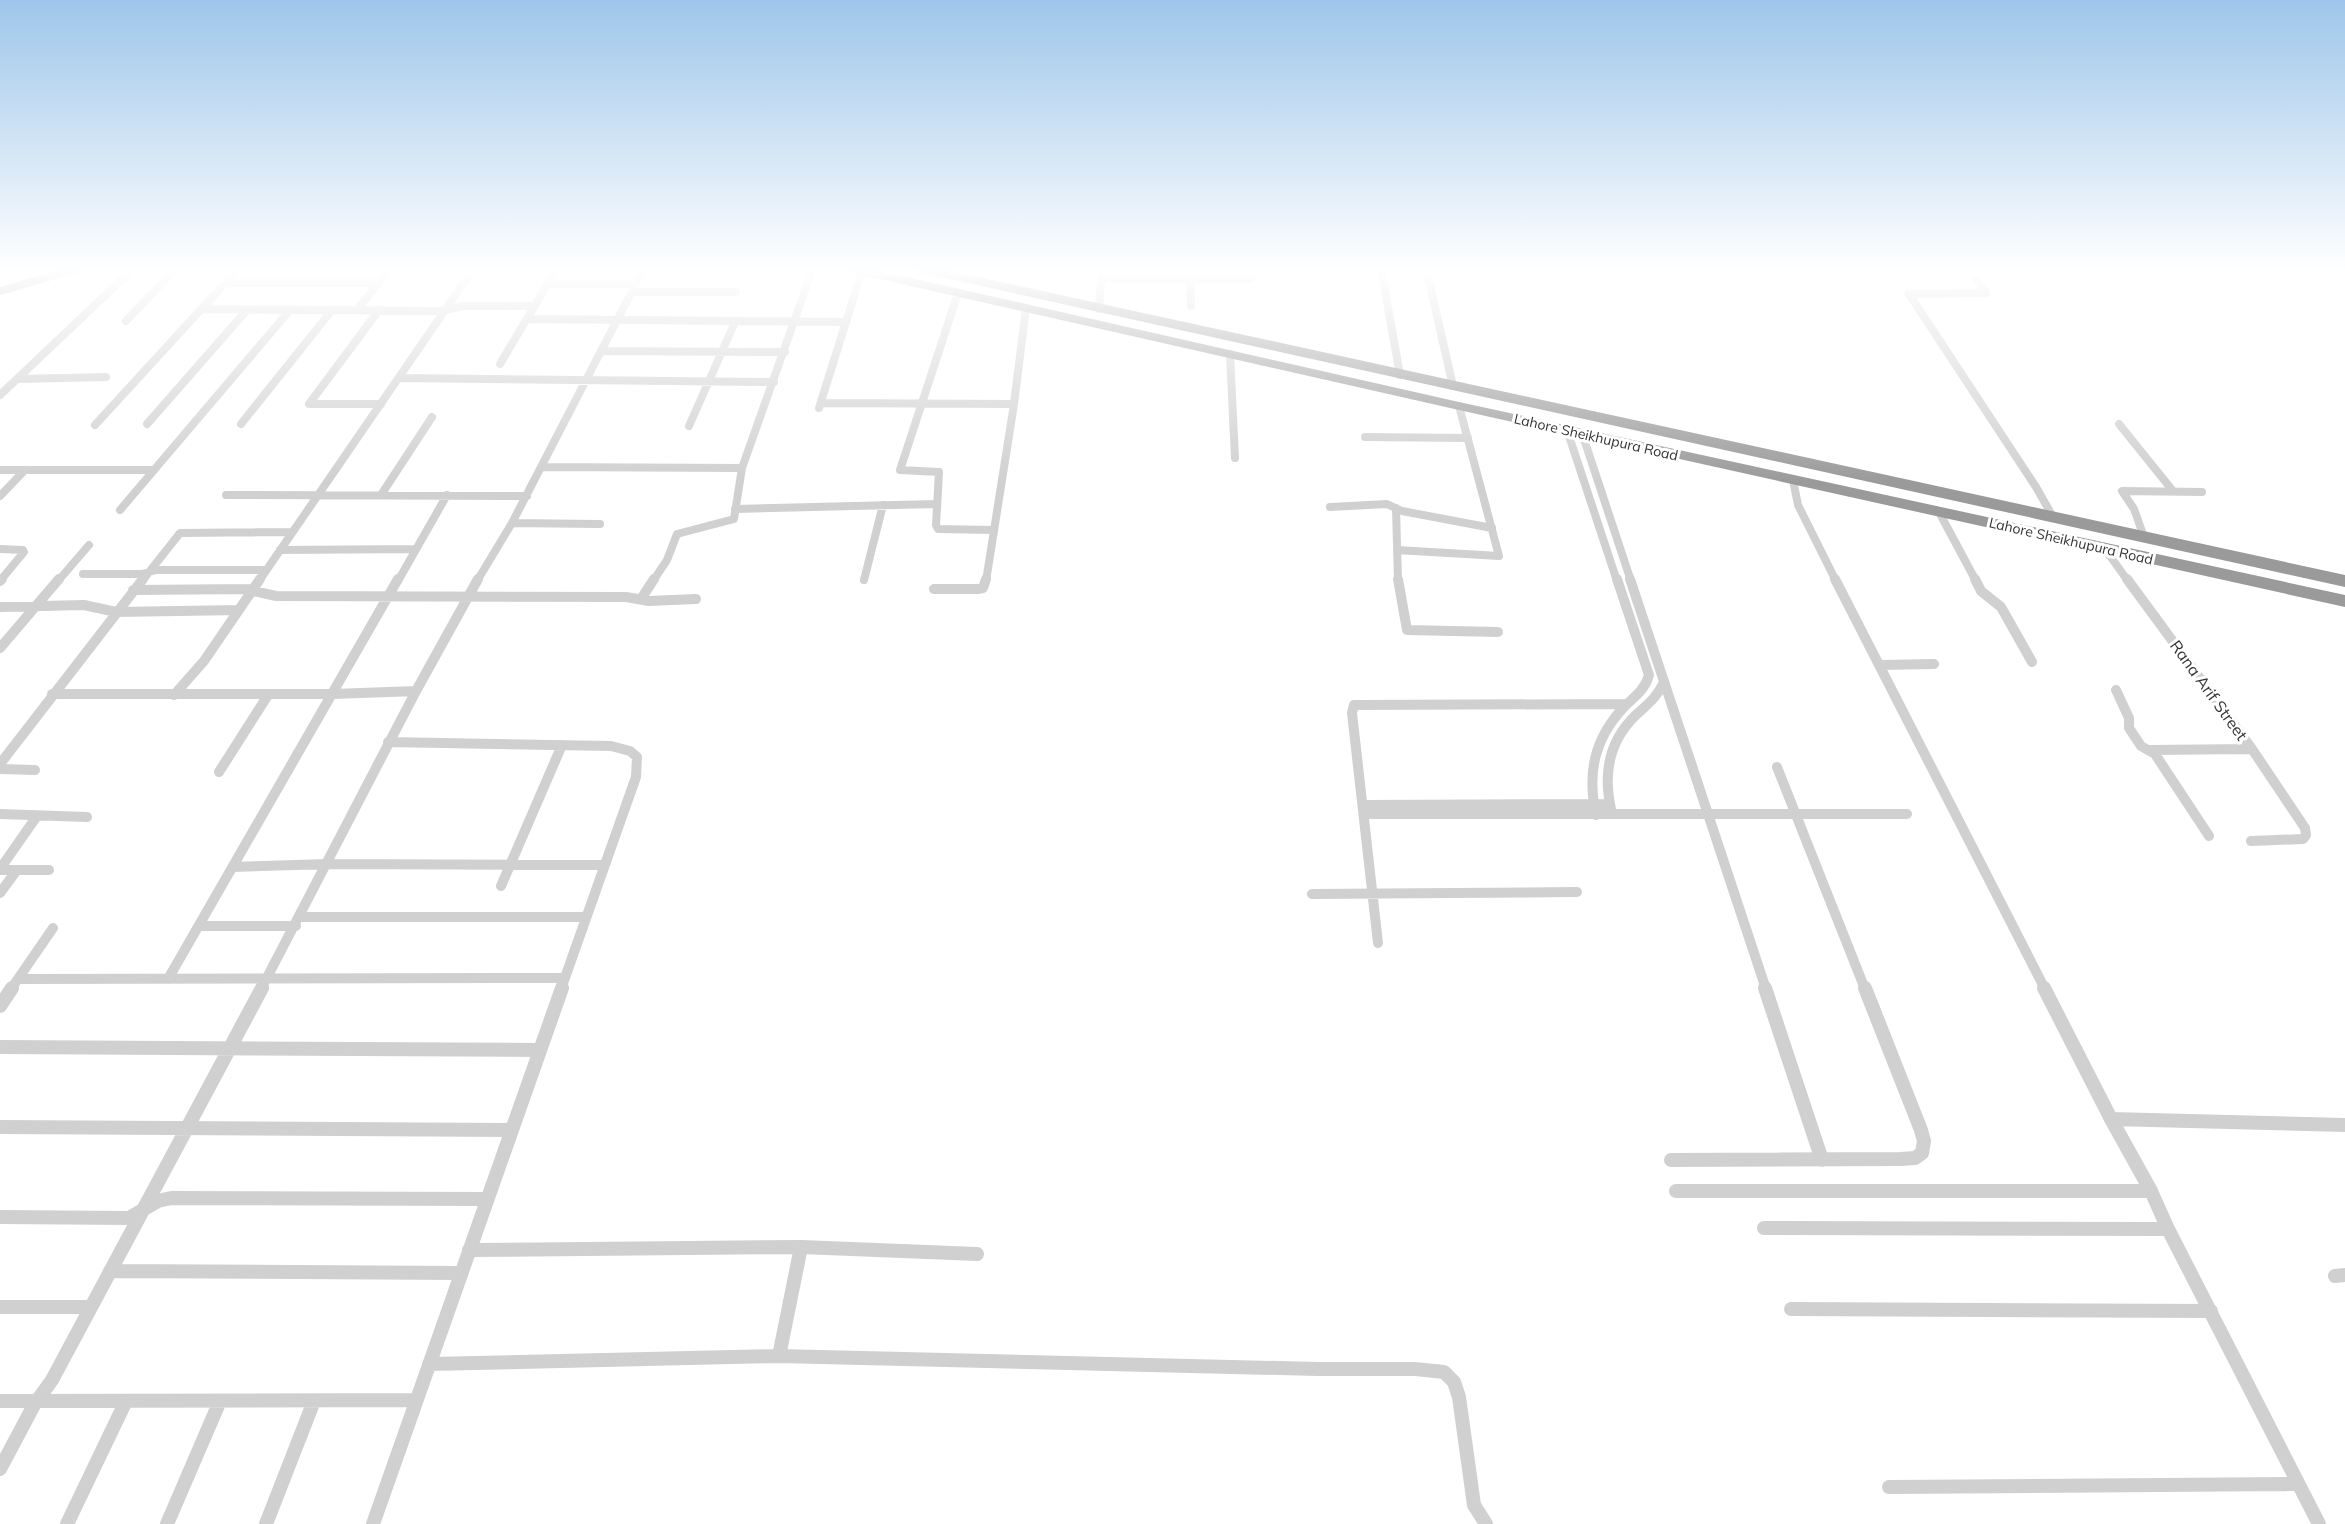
<svg xmlns="http://www.w3.org/2000/svg" width="2345" height="1524" viewBox="0 0 2345 1524" font-family="Mulish,sans-serif">
  <style>
    .lines { fill: none; stroke-linecap: round; stroke-linejoin: round }
    .street-far2 { stroke: #d0d0d0; stroke-width: 8 }
    .street-far1 { stroke: #d0d0d0; stroke-width: 10 }
    .street { stroke: #d0d0d0; stroke-width: 14 }
    .highway { fill: #9a9a9a; fill-rule: evenodd }
    .labels { text-anchor: middle; stroke-width: 6; stroke-linejoin: round; paint-order: stroke }
    .far-street-label { font-size: 14px; fill: #333; stroke: #fff }
    .street-label { font-size: 16px; fill: #333; stroke: #fff }
  </style>
  <rect width="100%" height="100%" fill="#fff"/>
  <g class="lines">
    <path class="street-far2" d="M1190,268L1191,306
      M1381,268L1400,375
      M1426,268L1453,386
      M1102,278L1248,279L1253,277L1252,268
      M1976,279L1986,293L1909,294L2036,487L2053,517
      M226,283H379
      M547,284H635
      M632,292H736
      M958,293L900,470L939,472L936,525L938,529L994,530
      M203,309L441,311L463,306H534
      M1099,309L1102,268
      M357,310L390,268
      M379,310L309,404H381
      M527,319L845,322
      M126,321L176,268
      M601,351L785,352
      M1230,354L1235,458
      M500,364L557,268
      M400,378L774,382
      M18,379L106,377
      M0,395L134,268
      M821,403L1014,404
      M819,408L862,271
      M147,424L247,310
      M241,424L332,310
      M2119,424L2173,491
      M95,425L239,268
      M689,426L735,322
      M1567,430L1617,581
      M1582,433L1631,581
      M1365,437L1468,438
      M541,467L742,468
      M0,470H154
      M1793,480L1798,505L1836,581
      M226,495L527,496
      M381,495L432,417
      M0,496L25,470
      M1330,507L1387,504L1402,511L1492,528
      M1396,508L1398,581
      M735,509L936,504
      M120,510L290,310
      M1939,512L1976,581
      M512,523L600,524
      M2144,537L2134,509L2122,491L2202,492
      M0,549L23,550L24,552L0,581
      M2105,549L2128,581
      M280,550L416,549
      M1397,550L1499,556L1459,406
      M83,574H142L156,570H266
      M864,580L883,505
      M58,581L89,545
      M142,581L180,533L292,532
      M259,581L474,268
      M398,581L447,495
      M477,581L512,523L644,268
      M653,581L667,560L677,534L734,519L742,468L813,268
      M986,581L1014,404L1026,308"/>
    <path class="street-far1" d="M1398,579L1407,630L1498,632
      M1630,579L1766,989
      M1835,579L2045,989
      M1975,579L1981,591L2001,607L2032,662
      M2127,579L2252,749L2305,828L2306,835L2303,839L2251,841
      M0,581L2,579
      M934,589H978L983,588L986,579
      M133,590L253,589V591L276,596L626,597L649,601L696,599
      M641,599L654,579
      M0,607L84,605L116,612L239,610
      M0,648L59,579
      M1879,665L1934,664
      M2116,690L2129,718V728L2141,746L2155,754L2209,836
      M52,694H333L416,691
      M174,695L204,661L260,579
      M388,742L611,746L630,751L637,757L636,777L561,989
      M2150,750L2252,749
      M0,764L143,579
      M1777,767L1865,989
      M0,769L35,770
      M219,772L268,695
      M1363,805L1610,804
      M1611,809C1603,773 1609,740 1637,714C1648,704 1658,696 1664,682
      M0,814L87,817
      M1365,814H1907
      M1596,815C1587,773 1594,739 1624,707C1634,697 1645,690 1649,675L1617,579
      M233,867L328,864L605,865
      M0,869L37,816
      M0,870H49
      M501,886L562,745
      M0,893L17,870
      M1312,894L1577,892
      M300,917H586
      M199,926H296
      M1378,943L1352,713L1354,705L1627,704
      M18,979L565,978
      M168,979L398,579
      M11,989L53,928
      M261,989L416,691L478,579"/>
    <path class="street" d="M1765,988L1822,1160
      M2044,988L2111,1119L2151,1191L2168,1229L2319,1524
      M0,1006L12,988
      M0,1047L540,1050
      M2111,1119L2345,1125
      M0,1127L511,1130
      M1671,1160L1901,1159L1915,1158L1922,1153L1924,1141L1921,1130L1865,988
      M1676,1191H2151
      M0,1217L129,1218L158,1201L171,1198L487,1199
      M1764,1228L2168,1229
      M469,1250L801,1247L977,1254
      M110,1271L461,1273
      M2335,1276L2345,1275
      M0,1307H91
      M1791,1309L2211,1311
      M779,1356L801,1247
      M429,1364L779,1356L1318,1369H1415L1444,1372L1454,1382L1459,1397L1474,1505L1486,1524
      M0,1401L416,1400
      M0,1469L34,1405L52,1380L262,988
      M1889,1487L2298,1484
      M67,1524L126,1401
      M167,1524L220,1401
      M266,1524L314,1401
      M373,1524L562,988"/>
    <path class="highway" d="M64,268H85L84,271L0,295V287Z
      M843,268H867L1459,402L2345,595V607L1459,410L849,272Z
      M912,268H937L2345,575V587L918,272Z"/>
  </g>
  <linearGradient id="sky" x2="0" y2="1"><stop stop-color="#9ec6ea"/><stop offset="0.56" stop-color="#fff"/><stop offset="1" stop-color="#fff" stop-opacity="0"/></linearGradient>
  <rect width="2345" height="482" fill="url(#sky)"/>
  <g class="labels">
    <g class="far-street-label">
      <text transform="translate(1596 437) rotate(13)" y="5">Lahore Sheikhupura Road</text>
      <text transform="translate(2071 541) rotate(13)" y="5">Lahore Sheikhupura Road</text>
    </g>
    <g class="street-label">
      <text transform="translate(2209 690) rotate(54)" y="6">Rana Arif Street</text>
    </g>
  </g>
</svg>
